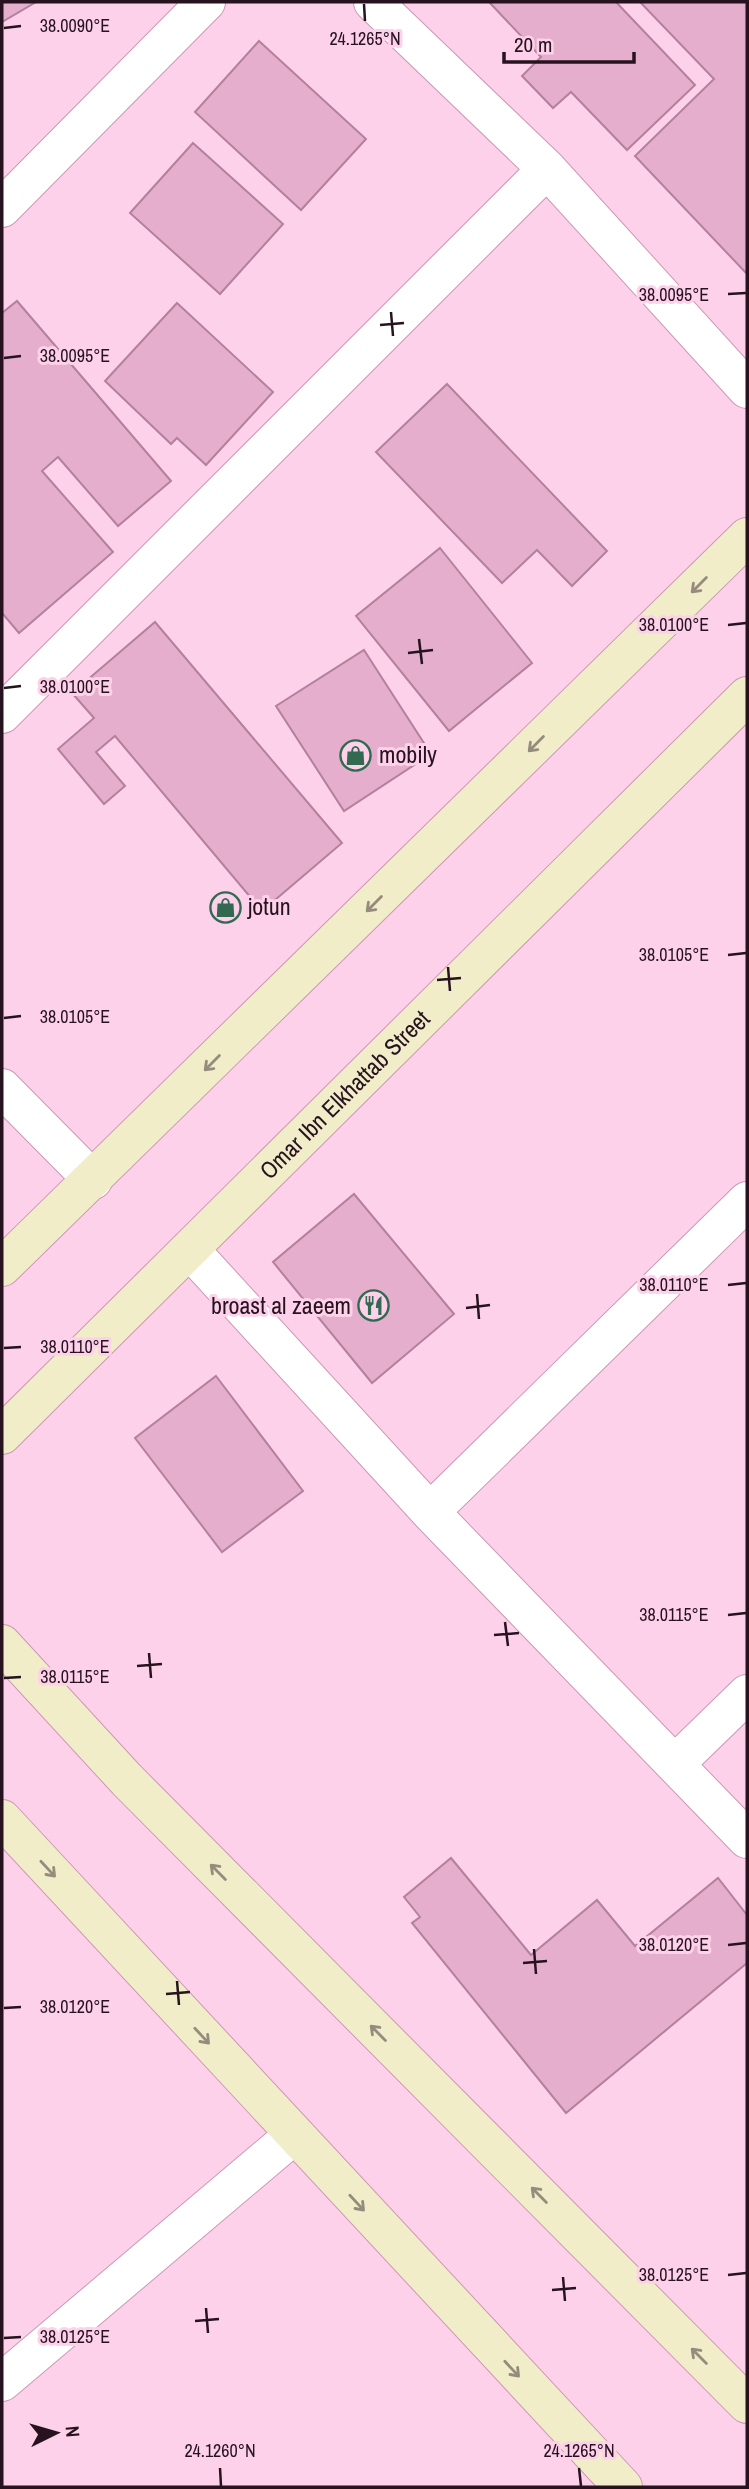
<svg xmlns="http://www.w3.org/2000/svg" width="749" height="2489" viewBox="0 0 749 2489" font-family="'Archivo Narrow',sans-serif">
  <style>
    .building { fill: #e4aecc; stroke: #b3809e; stroke-width: 2 }
    .lines { fill: none; stroke-linecap: round; stroke-linejoin: round }
    .street-casing { stroke: #cc98b6; stroke-width: 40 }
    .secondary-casing { stroke: #cc98b6; stroke-width: 40 }
    .street { stroke: #fff; stroke-width: 38 }
    .secondary { stroke: #f1edc9; stroke-width: 38 }
    .oneway { stroke: #968b7c }
    .ticks { fill: none; stroke: #26131f; stroke-width: 2.5 }
    .labels { text-anchor: middle; stroke-width: 6; stroke-linejoin: round; paint-order: stroke }
    .poi-label { font-size: 24px; fill: #26131f; stroke: #fed1ea; text-anchor: start }
    .street-label { font-size: 24px; fill: #26131f; stroke: #fed1ea }
    .ticks-label { font-size: 18px; text-anchor: middle; fill: #26131f; stroke: #fed1ea; stroke-width: 6; stroke-linejoin: round; paint-order: stroke }
  </style>
  <rect width="100%" height="100%" fill="#fed1ea"/>
  <path class="building" d="M2,2H36L2,22Z
    M489,2H616L695,85L627,150L571,92L553,108L522,76L541,57Z
    M640,2H747V274L635,156L714,79Z
    M259,41L366,139L301,210L195,112Z
    M193,143L283,224L220,294L130,213Z
    M17,301L171,481L118,526L58,457L42,471L113,552L19,633L2,613V313Z
    M177,303L273,392L206,465L177,438L171,444L105,381Z
    M447,384L607,551L572,586L537,550L502,583L376,452Z
    M440,548L532,663L449,731L356,616Z
    M155,622L342,843L262,911L115,736L96,752L125,786L104,804L58,749L94,718L72,693Z
    M364,650L431,754L344,811L276,706Z
    M354,1194L454,1314L372,1383L273,1262Z
    M216,1376L303,1491L222,1552L135,1438Z
    M451,1858L531,1955L597,1900L635,1946L718,1878L747,1915V1963L566,2113L412,1923L420,1917L404,1897Z"/>
  <g class="lines">
    <defs>
      <path id="street" d="M373,2L547,169L747,389
        M2,208L206,2
        M2,714L547,169
        M2,1088L93,1180
        M190,1250L430,1512L747,1839
        M430,1512L747,1201
        M675,1764L747,1694
        M2,2382L294,2135"/>
      <g id="secondary">
        <path d="M2,1267L747,537"/>
        <path id="s1" d="M2,1435L747,696"/>
        <path d="M2,1644L127,1780L747,2404"/>
        <path d="M2,1819L623,2487"/>
      </g>
    </defs>
    <use href="#street" class="street-casing"/>
    <use href="#secondary" class="secondary-casing"/>
    <use href="#street" class="street"/>
    <use href="#secondary" class="secondary"/>
  </g>
  <defs><path id="oneway-shaft" d="M-6 0H5M1.5-3L5.5 0L1.5 3" fill="none" stroke-width="1.6" stroke-linecap="round" stroke-linejoin="round" transform="scale(1.75)"/></defs>
  <g class="oneway">
    <use href="#oneway-shaft" transform="translate(699 585) rotate(135)"/>
    <use href="#oneway-shaft" transform="translate(536 744) rotate(135)"/>
    <use href="#oneway-shaft" transform="translate(374 904) rotate(135)"/>
    <use href="#oneway-shaft" transform="translate(212 1063) rotate(135)"/>
    <use href="#oneway-shaft" transform="translate(48 1869) rotate(47)"/>
    <use href="#oneway-shaft" transform="translate(218 1872) rotate(-135)"/>
    <use href="#oneway-shaft" transform="translate(378 2033) rotate(-135)"/>
    <use href="#oneway-shaft" transform="translate(202 2036) rotate(47)"/>
    <use href="#oneway-shaft" transform="translate(539 2195) rotate(-135)"/>
    <use href="#oneway-shaft" transform="translate(357 2203) rotate(47)"/>
    <use href="#oneway-shaft" transform="translate(699 2356) rotate(-135)"/>
    <use href="#oneway-shaft" transform="translate(512 2369) rotate(47)"/>
  </g>
  <path class="ticks" d="M364,4L365,21M4,28L21,26M728,294L746,293M391,312L393,336M380,325L404,323M4,358L21,356M728,625L746,623M419,639L422,664M408,653L433,650M4,688L21,686M728,955L746,953M448,967L450,991M437,980L461,978M4,1018L21,1016M728,1285L746,1283M477,1294L479,1319M466,1308L490,1305M4,1348L21,1347M728,1615L746,1613M505,1622L508,1646M494,1635L519,1633M149,1653L151,1678M137,1666L162,1664M4,1678L21,1677M728,1945L746,1943M534,1949L536,1974M523,1963L547,1961M177,1981L179,2005M166,1994L190,1992M4,2008L21,2007M728,2275L746,2273M563,2277L565,2301M552,2290L576,2288M206,2308L208,2333M195,2321L219,2319M4,2338L21,2337M220,2468L221,2486M579,2468L581,2486"/>
  <defs>
    <symbol id="shop-ring" viewBox="-11 -11 22 22"><circle r="9.5" fill="#fed1ea" stroke="#316951" stroke-width="1.5"/><path d="M-5-2.5h2.3a2.7 3.5 0 0 1 5.4 0H5L5.5 6h-11ZM-1.5-2.5h3a1.5 2.3 0 0 0-3 0Z" fill="#316951"/></symbol>
    <symbol id="restaurant-ring" viewBox="-11 -11 22 22"><circle r="9.5" fill="#fed1ea" stroke="#316951" stroke-width="1.5"/><path d="M-5-6h1v4h1v-4h1v4h1v-4h1v5L-1.5 .5V6h-2V.5L-5-1ZM5-6V6H3V1.5H1.5Q1.5-4 5-6Z" fill="#316951"/></symbol>
  </defs>
  <g fill-rule="evenodd">
    <use href="#shop-ring" x="338" y="738" width="35" height="35"/>
    <use href="#shop-ring" x="208" y="890" width="35" height="35"/>
    <use href="#restaurant-ring" x="356" y="1288" width="35" height="35"/>
  </g>
  <g class="labels">
    <g class="poi-label">
      <text x="379" y="763">mobily</text>
      <text x="248" y="915">jotun</text>
      <text x="351" y="1314" text-anchor="end">broast al zaeem</text>
    </g>
    <g class="street-label">
      <text dy="8" stroke="none"><textPath href="#s1" startOffset="483">Omar Ibn Elkhattab Street</textPath></text>
    </g>
  </g>
  <g class="ticks-label">
    <text x="75" y="32">38.0090°E</text>
    <text x="365" y="45">24.1265°N</text>
    <text x="674" y="301">38.0095°E</text>
    <text x="75" y="362">38.0095°E</text>
    <text x="674" y="631">38.0100°E</text>
    <text x="75" y="693">38.0100°E</text>
    <text x="674" y="961">38.0105°E</text>
    <text x="75" y="1023">38.0105°E</text>
    <text x="674" y="1291">38.0110°E</text>
    <text x="75" y="1353">38.0110°E</text>
    <text x="674" y="1621">38.0115°E</text>
    <text x="75" y="1683">38.0115°E</text>
    <text x="674" y="1951">38.0120°E</text>
    <text x="75" y="2013">38.0120°E</text>
    <text x="674" y="2281">38.0125°E</text>
    <text x="75" y="2343">38.0125°E</text>
    <text x="220" y="2457">24.1260°N</text>
    <text x="579" y="2457">24.1265°N</text>
  </g>
  <rect width="749" height="2489" fill="none" stroke="#26131f" stroke-width="7"/>
  <g transform="translate(56 2433) rotate(85)" stroke="#fed1ea" stroke-width="5" paint-order="stroke">
  <path d="M0-5L12 26L0 18L-12 26Z" fill="#26131f"/>
  <text y="-10" font-size="19" font-weight="bold" text-anchor="middle" fill="#26131f">N</text>
  </g>
  <path d="M504 52v10h130v-10" fill="none" stroke="#26131f" stroke-width="3.5"/>
  <text x="514" y="52" font-size="21" fill="#26131f" stroke="#fed1ea" stroke-width="5" paint-order="stroke">20 m</text>
</svg>
